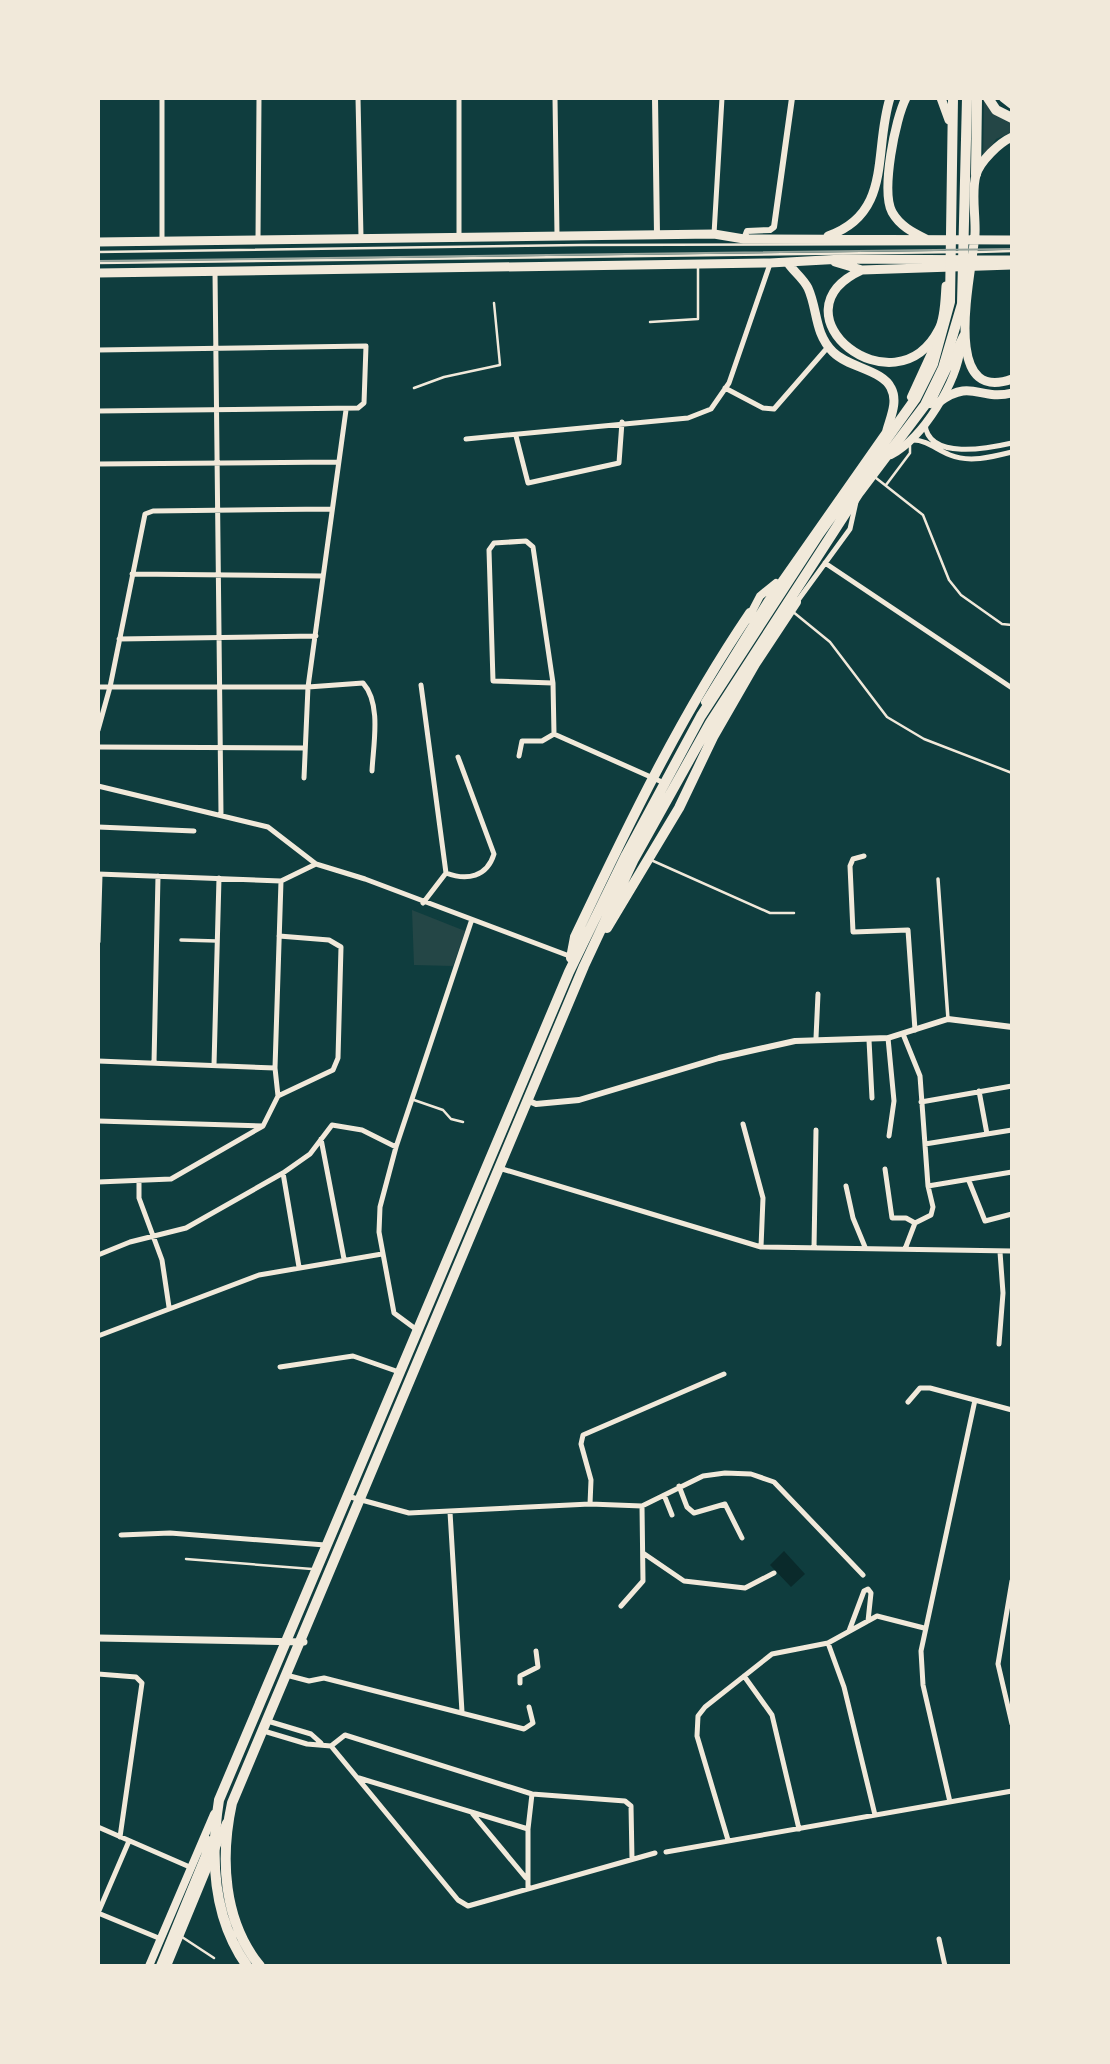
<svg xmlns="http://www.w3.org/2000/svg" width="1110" height="2064" viewBox="0 0 1110 2064" font-family="'Source Sans 3',sans-serif">
  <style>
    .green { fill: #244646 }
    .water { fill: #0a2a2b }
    .lines { fill: none; stroke-linecap: round; stroke-linejoin: round }
    .service { stroke: #f1e9da; stroke-width: 2.5 }
    .pedestrian { stroke: #f1e9da; stroke-width: 3.5 }
    .minor { stroke: #f1e9da; stroke-width: 5 }
    .tertiary { stroke: #f1e9da; stroke-width: 6 }
    .secondary { stroke: #f1e9da; stroke-width: 7 }
    .primary { stroke: #f1e9da; stroke-width: 8 }
    .trunk { stroke: #f1e9da; stroke-width: 9 }
    .motorway { stroke: #f1e9da; stroke-width: 10 }
    .tram { stroke: #97a49c; stroke-width: 2 }
  </style>
  <rect width="100%" height="100%" fill="#0f3d3e"/>
  <path class="green" d="M984,101L995,114L1012,123V132L996,139L983,160Z
    M412,910L465,931L453,966L414,965Z"/>
  <path class="water" d="M784,1551L805,1574L791,1587L770,1565Z"/>
  <g class="lines">
    <path class="service" d="M98,252L581,245L949,244
      M977,252L1012,251
      M98,263L960,252
      M650,322L698,319V268
      M414,388L444,377L500,365L494,303
      M876,478L923,515L949,580L961,595L1002,624L1012,625
      M886,485L910,453V444
      M792,611L830,642L887,717L924,739L1012,773
      M651,860L770,913H794
      M414,1100L443,1110L451,1119L463,1122
      M186,1559L312,1569
      M182,1937L214,1958"/>
    <path class="pedestrian" d="M938,879L948,1019
      M181,940L217,941"/>
    <path class="minor" d="M162,98V240
      M358,98L361,237
      M459,98V236
      M555,98L557,235
      M714,234L722,98
      M258,239L259,98
      M215,272L221,814
      M98,350L366,346L364,403L358,408L98,411
      M725,388L763,408L774,409L828,347
      M925,424C928,461 990,448 1012,443
      M516,436L528,483L619,463L622,422
      M466,439L688,418L711,409L729,383L770,264
      M913,440C927,440 937,450 950,455C969,463 992,457 1012,452
      M98,464L339,462
      M825,563L1012,688
      M132,574L323,576
      M796,603L850,529L856,502
      M119,639L316,636
      M553,683L493,681L489,550L494,543L526,541L533,547L553,683L554,734L662,782
      M421,685L446,873L423,903
      M98,687H308L363,683C382,704 373,746 372,771
      M98,730L110,687L145,514L153,511L332,509
      M98,747L304,748
      M519,756L522,741H542L554,734
      M304,778L308,687L346,410
      M98,786L268,827L316,864L365,879L572,957
      M98,827L194,831
      M864,856L853,859L850,866L853,932L908,930L915,1030
      M446,873C467,881 487,877 494,854L458,757
      M98,874L281,881L316,864
      M98,942L100,875
      M903,1034L920,1076L928,1186L933,1207L931,1215L915,1223L905,1249
      M816,1038L818,994
      M888,1038L894,1101L889,1136
      M869,1040L872,1098
      M98,1061L275,1068
      M154,1063L158,876
      M214,1065L219,878
      M979,1091L987,1134
      M278,1096L275,1068L281,881
      M921,1102L1012,1086
      M98,1121L263,1126
      M743,1124L763,1198L761,1247
      M321,1139L344,1259
      M925,1144L1012,1130
      M499,1168L761,1247L1012,1251
      M885,1169L892,1218H906L915,1223
      M283,1173L299,1267
      M969,1181L985,1221L1012,1214
      M98,1182L171,1179L263,1126L278,1096L333,1070L338,1058L341,947L329,940L279,936
      M139,1182V1198L162,1260L169,1307
      M846,1186L853,1218L865,1247
      M928,1186L1012,1172
      M814,1248L816,1130
      M98,1255L130,1242L186,1228L283,1173L310,1154L332,1125L362,1130L396,1147
      M417,1330L394,1313L379,1232L380,1207L396,1147L471,922
      M98,1336L259,1275L382,1254
      M999,1344L1003,1293L1000,1252
      M280,1367L353,1356L399,1372
      M908,1402L920,1388H930L1012,1410
      M679,1486L687,1507L694,1513L725,1504L742,1538
      M664,1495L672,1515
      M347,1496L409,1513L590,1504L642,1506L703,1476L725,1473L751,1474L774,1482L863,1575
      M590,1504L591,1480L581,1444L583,1435L724,1374
      M450,1512L462,1712
      M121,1535L170,1533L325,1545
      M643,1553L684,1581L745,1588L774,1573
      M1012,1581L998,1664L1012,1724
      M621,1606L643,1581L642,1506
      M849,1631L864,1591L868,1589L871,1593L868,1621
      M828,1643L844,1687L875,1815
      M98,1674L136,1677L142,1683L120,1837
      M290,1676L309,1681L324,1678L524,1729L533,1723L529,1707
      M744,1676L772,1715L799,1829
      M520,1683V1676L538,1667L536,1651
      M271,1722L311,1734L321,1743
      M267,1732L307,1744L331,1746L458,1900L468,1906L655,1853
      M331,1746L345,1735L532,1794L625,1801L631,1806L632,1859
      M359,1778L528,1829
      M950,1802L923,1685L921,1651L975,1400
      M472,1813L526,1878
      M98,1827L192,1868
      M728,1840L697,1736L698,1716L705,1707L772,1654L828,1643L877,1616L924,1628
      M666,1852L1012,1791
      M528,1889V1829L532,1794
      M98,1913L129,1841
      M98,1913L161,1939
      M939,1939L945,1966"/>
    <path class="tertiary" d="M655,98L657,234
      M744,239L747,231L770,230L774,227L792,98
      M529,1101L536,1104L579,1100L719,1058L795,1041L888,1038L948,1019L1012,1027"/>
    <path class="secondary" d="M98,1638L304,1642"/>
    <path class="primary" d="M1003,98L1012,105
      M911,397L933,349
      M930,404L963,336
      M891,455C924,437 957,382 961,346
      M748,619L760,596L776,583
      M705,702L767,602L891,425
      M149,1966L214,1814
      M167,1966L226,1823"/>
    <path class="trunk" d="M906,98C895,119 881,191 892,212C900,226 912,232 926,239
      M941,98L949,120
      M1012,137C999,143 980,161 976,175C971,193 976,216 975,234C973,269 938,406 1012,379
      M828,236C893,213 873,152 890,98
      M98,242L714,234L744,239L1012,240
      M835,262L862,270L1012,265
      M788,263C794,272 803,278 808,288C818,310 814,333 833,352C849,368 883,370 891,388C898,401 891,416 887,430
      M862,270C768,313 895,415 939,329C945,318 945,299 946,286
      M98,273L770,263L843,259L1012,260
      M939,402C972,378 979,401 1012,393"/>
    <path class="motorway" d="M988,98L996,110L1012,118
      M976,174L977,98
      M607,928L679,808L713,737L755,664L796,602
      M571,958L575,937C628,825 681,715 750,613
      M161,1966L206,1856L208,1841
      M247,1966C212,1917 210,1857 219,1800L569,972L626,855L701,716L819,534L916,398L933,364L950,302L953,98
      M260,1966C223,1921 220,1858 232,1803L584,966L634,859L710,723L858,494L925,405L943,368L962,304L967,98"/>
    <path class="tram" d="M98,261L1012,249"/>
  </g>
  <rect width="1110" height="2064" fill="none" stroke="#f1e9da" stroke-width="200"/>
</svg>
